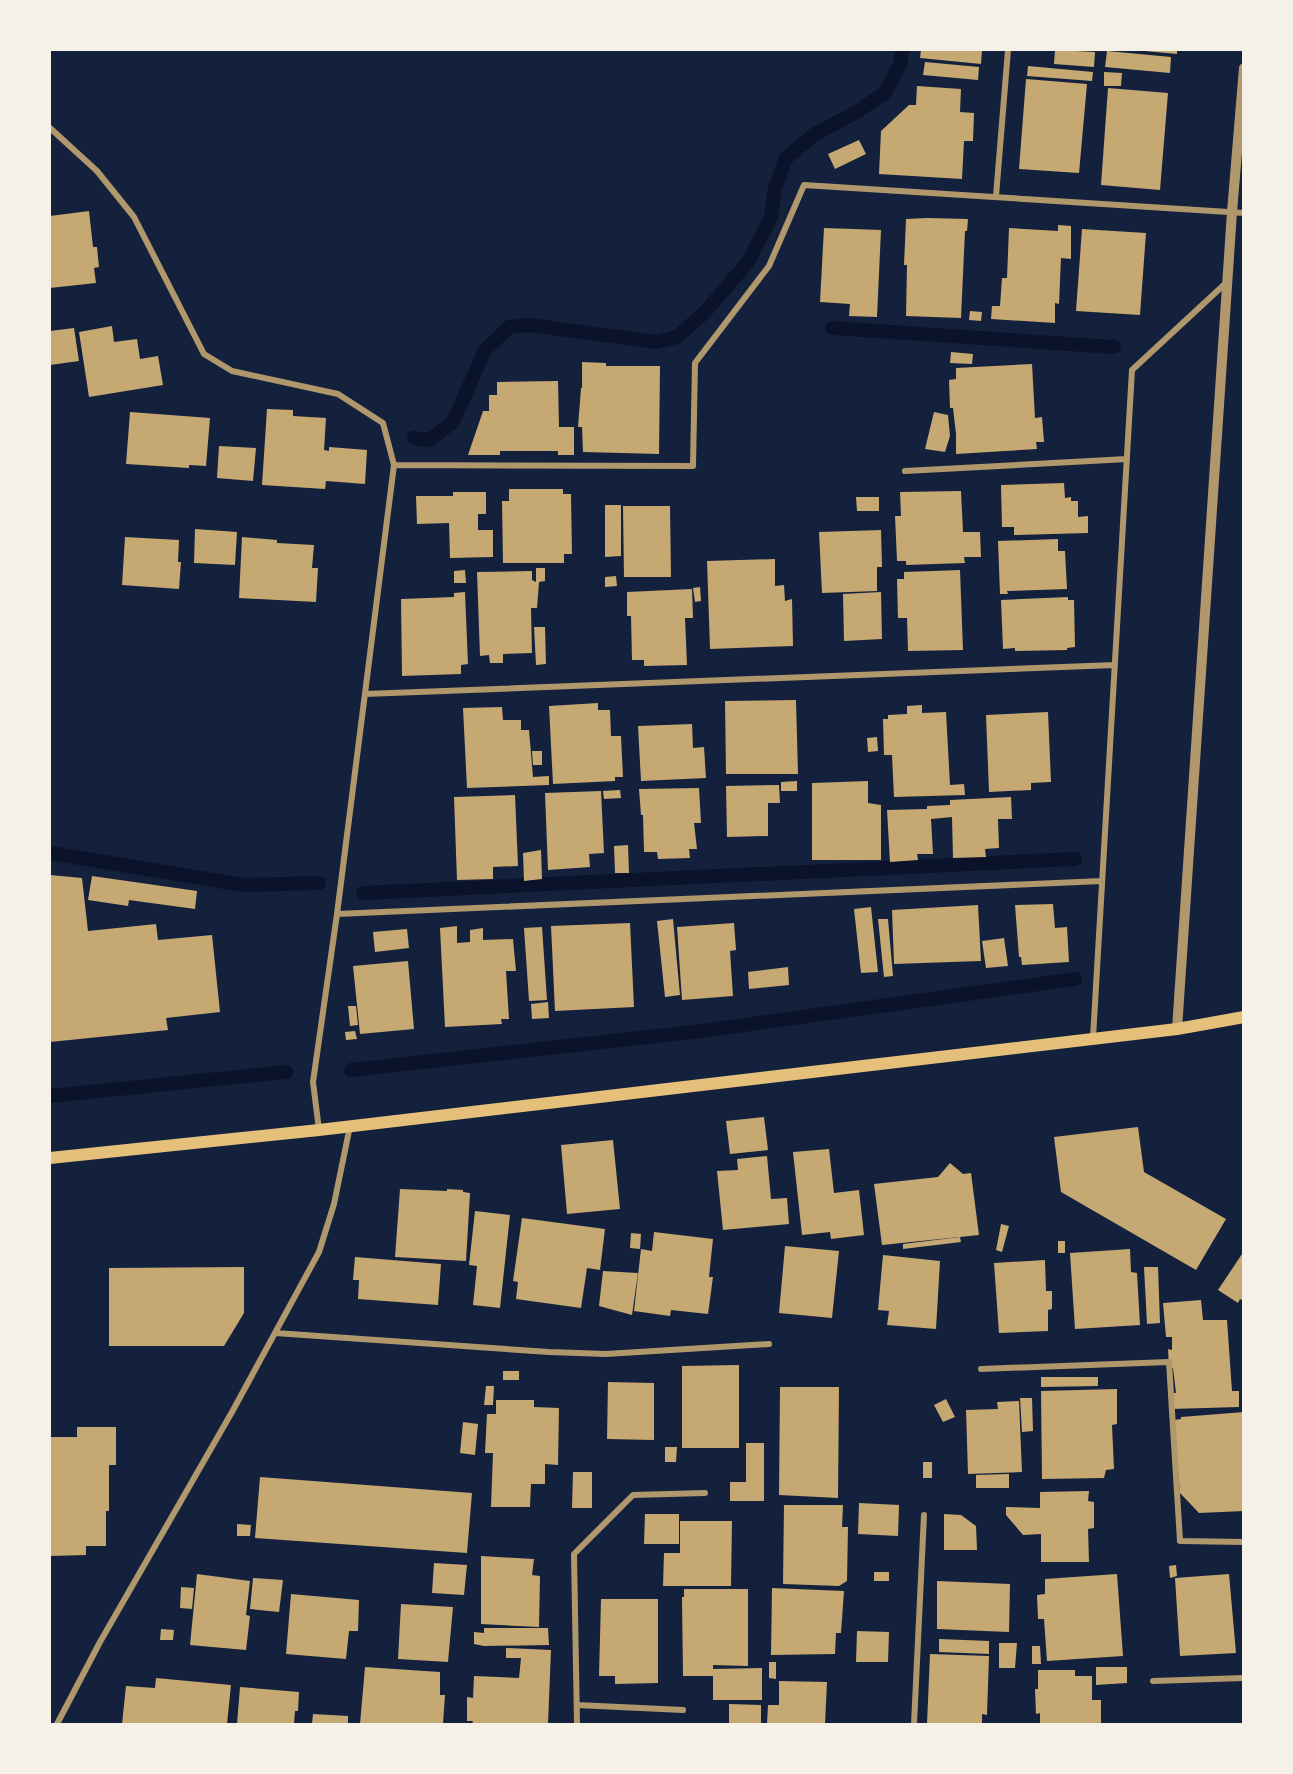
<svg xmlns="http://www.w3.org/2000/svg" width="1293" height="1774" viewBox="0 0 1293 1774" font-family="Mulish,sans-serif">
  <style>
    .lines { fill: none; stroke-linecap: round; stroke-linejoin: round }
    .stream { stroke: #0b132b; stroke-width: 14 }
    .building { fill: #c6a872 }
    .minor { stroke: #b1986c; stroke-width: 6 }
    .tertiary { stroke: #b1986c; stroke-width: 10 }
    .secondary { stroke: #e5c07b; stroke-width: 12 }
  </style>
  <rect width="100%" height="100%" fill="#14213d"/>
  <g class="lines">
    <path class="stream" d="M832,328L1114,347
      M414,438L429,440L453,422L485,350L509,327L529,325L657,342L677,337L705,312L748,262L771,217L775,188L786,158L815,134L855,113L885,93L900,64L902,50
      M50,853L243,885L319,883
      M363,893L1075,859
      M351,1070L694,1032L1075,979
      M50,1096L286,1072"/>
  </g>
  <path class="building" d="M921,50H982L981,64L920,58Z
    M1055,50L1095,52L1094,67L1054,64Z
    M1145,50H1177V54L1145,51Z
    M1107,51L1171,57L1170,73L1105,67Z
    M925,62L979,67L978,80L923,75Z
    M1028,66L1093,72L1092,81L1027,76Z
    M1104,72L1122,73L1121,86H1104Z
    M1026,79L1087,84L1079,173L1019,169Z
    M917,86L961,89L960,112L974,113L973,141H964L962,179L879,174L881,131L909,105H916Z
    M1108,88L1168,93L1160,190L1101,185Z
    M859,140L866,154L835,169L828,154Z
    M89,211L93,247H97L99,267L94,268L96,283L50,288V216Z
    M927,218L968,219L967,231H965L961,318L906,316L907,265H904L906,219Z
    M1058,225L1071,226V259L1061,258L1059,304L1055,303V323L991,319L992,306H1000L1002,278H1007L1009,228L1058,231Z
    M824,228L881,230L877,317L849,316L850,304L820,302Z
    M1082,229L1146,233L1140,315L1076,311Z
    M970,311L982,312L981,321L969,320Z
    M112,326L114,342L137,339L140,359L158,356L163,385L89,397L79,332Z
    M74,328L79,361L50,365V331Z
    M951,352L973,354L972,364L950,363Z
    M582,362L606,363V366H660L659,454L583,452L582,427H578L581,388H582Z
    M1032,364L1035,418L1042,417L1044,442H1036L1037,449L956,454V434L953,408H950L949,380L956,379V368Z
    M558,381L559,427H574V455H558V451H500V455H468L483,411H489V395H497V382Z
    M267,409L293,410V416L326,418L324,450L329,451V447L367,450L365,484L326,481L325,489L262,485Z
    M130,412L210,418L206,466L189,465V468L126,464Z
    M934,412L948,415L950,436L945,452L925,449Z
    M219,446L256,448L253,481L217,478Z
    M1064,483L1065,498L1071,497V501H1078V517L1088,516V533L1014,535V527H1002L1001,485Z
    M509,489H563V494H571L572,554H564V563H503L502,501H509Z
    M961,491L963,532H980L981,557H964L965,563L906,565V561H897L895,516H901L900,492Z
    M453,492H486V514H478V530H493V557L450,558L449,523L417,524L416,496H453Z
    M856,497H879V511H857Z
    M605,505H621V556L605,557Z
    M623,506H670L671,577H624Z
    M195,529L237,532L235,565L194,563Z
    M881,530L882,567H877V591L822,593L819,532Z
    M125,537L179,540L178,562H181L179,589L122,585Z
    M242,537L277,540V543L314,545L312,568H318L316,602L239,598Z
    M1058,539V551H1065L1067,589L1007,591L1008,594H1000L998,541Z
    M775,559V586L784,585L785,601L792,599L793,646L710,649L707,561Z
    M536,568H545V581L539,582L537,608H531L532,653L503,654V663H490L489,655L480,656L477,572L532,571V580L536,582Z
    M465,570L466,583H454V571Z
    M960,570L963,650L908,651L907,618H898L897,579H904V572Z
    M616,576L617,586L605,587V577Z
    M700,587L701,601L695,602L693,588Z
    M692,589L693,618H685L687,665L644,666V660H632L631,616H627V592Z
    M465,592L468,664L461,665V674L402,676L401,599L454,597V593Z
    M881,592L882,639L844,641L843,594Z
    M1068,597V600H1074L1075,647L1067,648V650L1015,651V648L1003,649L1001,600Z
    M534,627H545L546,664L536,665Z
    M796,700L798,774H726L725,701Z
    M598,703V710H610L611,736H621L623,777H615V781L553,784L549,706Z
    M922,705V713L946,712L950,785L964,784L965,795L894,797L892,755H884L883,719H888V715L907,714V706Z
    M502,707L503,720H521V730H529L533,777L549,776V785L467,788L463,708Z
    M1048,712L1051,782L1031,783V790L989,792L986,715Z
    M692,724L693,748L704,747L706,778L641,781L638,726Z
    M877,737L878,751L868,752L867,738Z
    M532,751H542V765H533Z
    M797,781V791H781V782Z
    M868,781V803L881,805V860H812V783Z
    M779,785L780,803H768V836L727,837L726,786Z
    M699,788L701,823H694L697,849H689L690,858L658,859L657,852H644L643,815H641L639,789Z
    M620,790L621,798L604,799L603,791Z
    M601,791L604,853L589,854L590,867L548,870L545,793Z
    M515,795L518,866L493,867V879L457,880L454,797Z
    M1011,797L1012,819H998L999,848L985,849L986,857L953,858L952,817L931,819L933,854H917L918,860L890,862L887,810L927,809V806L950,805V800Z
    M628,845L629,873H615L614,846Z
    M541,850L542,879L524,881L523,853Z
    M50,875L82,878L88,931L156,924L158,940L212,935L220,1012L166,1018L168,1030L50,1042Z
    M92,876L197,891L195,909L129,900L128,906L88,900Z
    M1053,904L1055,928L1067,927L1069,962L1022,965L1021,957H1019L1015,905Z
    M978,905L981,961L894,964L892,910Z
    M871,907L878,972L861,973L854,909Z
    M673,919L680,995L665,997L657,921Z
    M878,919H888L893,976L884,977Z
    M630,923L634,1007L555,1011L551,926Z
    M734,923L736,950L730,951L733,996L682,1000L677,927Z
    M457,926V943L470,942V930L483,928V940L513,939L516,971H506L509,1019H501L502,1024L445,1027L440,928Z
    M542,927L547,1000L529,1001L524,928Z
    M407,929L409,948L375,952L373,932Z
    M1004,938L1008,966L986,968L982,941Z
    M408,961L414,1029L360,1034L353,966Z
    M788,967L789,985L749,989L748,972Z
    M548,1002L549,1018L532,1019L531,1004Z
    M348,1006H356L358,1025L350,1026Z
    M355,1031L357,1039L346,1040L345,1032Z
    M764,1117L768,1150L730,1154L726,1121Z
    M1138,1127L1144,1172L1226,1219L1196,1270L1061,1192L1054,1137Z
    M613,1140L620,1209L567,1214L561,1145Z
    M829,1149L834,1193L859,1190L864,1235L831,1239L830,1232L802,1235L793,1152Z
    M767,1156L771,1199L787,1198L789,1224L723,1230L717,1171L738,1170L737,1159Z
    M950,1163L963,1174L971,1173L979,1235L882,1245L874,1184L938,1177Z
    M400,1189L447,1191V1189L463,1190V1192L470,1193L466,1261L395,1257Z
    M475,1211L510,1215L500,1308L473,1305L477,1266L469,1265Z
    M522,1218L605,1229L600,1270L587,1268L581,1308L516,1299L518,1282L513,1281Z
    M1001,1224L1009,1226L1002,1252L996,1250Z
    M654,1232L713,1239L709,1277H713L708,1314L671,1310L670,1316L634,1311L641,1249L652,1251Z
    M631,1233L641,1234L640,1249L630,1248Z
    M960,1237L961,1242L903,1249V1244Z
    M1058,1241H1065V1253H1058Z
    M785,1246L839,1251L832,1318L779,1313Z
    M1130,1249L1131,1272L1137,1273L1140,1325L1075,1329L1070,1253Z
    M1244,1251V1301L1240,1299L1238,1303L1218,1290Z
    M883,1255L940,1261L936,1329L887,1325L889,1311L878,1310Z
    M355,1257L441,1264L438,1305L358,1299L359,1280H353Z
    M1045,1260L1046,1291H1052V1309L1048,1310V1331L999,1333L994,1263Z
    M244,1267V1313L224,1346H109V1268Z
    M1144,1267H1158L1160,1323L1147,1324Z
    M603,1271L638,1273L632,1315L599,1306Z
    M1201,1300L1203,1320H1227L1232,1391H1239V1407L1170,1409V1393H1176L1173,1368L1169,1367L1168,1349L1172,1350V1337H1166L1163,1303Z
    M739,1365V1448H682V1366Z
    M503,1371H519V1380H503Z
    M1041,1377H1098V1386L1041,1387Z
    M608,1382L654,1383V1440L607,1439Z
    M486,1386H494L493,1405H484Z
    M780,1387H839L838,1498L779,1495Z
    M1117,1389V1424L1112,1425L1114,1469L1106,1470L1104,1478L1042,1479L1041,1391Z
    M1020,1398H1032L1033,1431L1022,1432Z
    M946,1399L955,1417L943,1422L934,1405Z
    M496,1400H534V1407L559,1408L558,1465L545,1464V1484H531L530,1507H491L493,1453H485L487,1414H496Z
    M1019,1401L1022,1472L968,1474L966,1410L998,1409L997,1402Z
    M1244,1412V1511L1199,1513L1180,1493L1174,1420L1181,1419V1417Z
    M463,1422L478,1424L475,1455L460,1453Z
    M77,1427H116V1465H109V1511H106V1546H86V1555L50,1556V1437H77Z
    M746,1443H764V1501H730V1482H746Z
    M665,1447H677L676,1462H665Z
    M923,1462H932V1478H923Z
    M573,1472H592V1508H572Z
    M1009,1474V1488H976V1475Z
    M260,1477L472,1493L467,1553L255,1538Z
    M1089,1491L1088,1501L1094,1502V1528L1088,1529L1089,1562H1041V1534L1023,1535L1006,1515V1507L1040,1508V1492Z
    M859,1503L899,1505L898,1536L858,1534Z
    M784,1505H843L842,1527H848L847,1581L839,1586L783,1584Z
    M645,1514H679V1544H644Z
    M944,1514L961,1515L976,1526L977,1550H944Z
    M680,1521H732L731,1586H663L664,1553H680Z
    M237,1524L251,1525L250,1536H237Z
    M481,1556L534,1559L532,1575L540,1576L539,1627L481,1624Z
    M434,1563L467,1565L464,1595L432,1593Z
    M1176,1565L1177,1576L1170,1578L1169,1566Z
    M874,1572H889V1581H874Z
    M197,1574L250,1581L246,1615L250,1616L246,1650L190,1645Z
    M1117,1574L1123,1656L1047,1661L1044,1619H1038L1037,1595L1045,1594V1579Z
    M1229,1574L1236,1653L1180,1656L1175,1578Z
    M253,1578L283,1580L279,1612L250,1609Z
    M937,1581L1010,1584L1009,1632L937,1629Z
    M181,1587L194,1588L192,1609L180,1608Z
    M772,1588L844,1591L841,1633H836L835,1654L771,1655Z
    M684,1589H748V1666L713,1665V1669L762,1668V1700H713V1676H683L682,1597H684Z
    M291,1594L359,1600L358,1631H349L346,1659L286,1654Z
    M601,1599H658V1683L615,1684V1676H599Z
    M401,1604L453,1607L448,1662L398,1659Z
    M484,1628H548L549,1645L484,1646L474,1644V1632L484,1633Z
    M161,1629L174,1630L173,1640H160Z
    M857,1631L889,1632L888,1662H856Z
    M939,1639L989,1641V1654L939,1652Z
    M999,1643H1017L1015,1668H999Z
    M1032,1646H1040L1041,1664H1032Z
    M506,1648L551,1650L548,1724H472L473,1721H467V1697L473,1698L474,1676L519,1678L521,1658H506Z
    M930,1654L989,1656L987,1715L982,1714V1724H927Z
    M769,1662H776V1679L769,1678Z
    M365,1667L440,1672V1695H445L443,1724H360Z
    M1096,1667H1127V1683L1096,1685Z
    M1038,1670H1075V1676H1092V1700H1101V1724H1040V1713L1036,1714L1035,1689H1038Z
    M156,1678L231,1685L227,1724H122L126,1686L155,1688Z
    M779,1681L827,1682L825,1724H767L768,1705H779Z
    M240,1687L299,1692L298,1711H295L294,1724H237Z
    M729,1704L761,1705V1724H729Z
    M313,1714L348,1716V1724H312Z"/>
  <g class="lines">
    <path class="minor" d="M50,128L97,171L134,217L204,354L232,371L338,394L383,423L394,465L337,914L313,1082L319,1130
      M996,196L1008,50
      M394,465L693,466L695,363L769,266L804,185L1244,213
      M905,471L1127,459
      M365,694L1115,665
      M337,914L1102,881
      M1093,1038L1132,370L1227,282
      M275,1333L549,1352L606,1354L769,1344
      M981,1369L1169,1362L1180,1541L1244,1542
      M1153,1681L1244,1678
      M577,1705L683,1710
      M57,1724L100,1642L232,1412L319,1252L334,1204L350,1126
      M577,1724L574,1554L633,1495L705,1493
      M914,1724L924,1515"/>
    <path class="tertiary" d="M1177,1029L1232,212L1244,68"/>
    <path class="secondary" d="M50,1158L319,1130L1177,1029L1244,1017"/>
  </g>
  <rect width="1293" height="1774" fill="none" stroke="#f6f1e7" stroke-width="102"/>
</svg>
